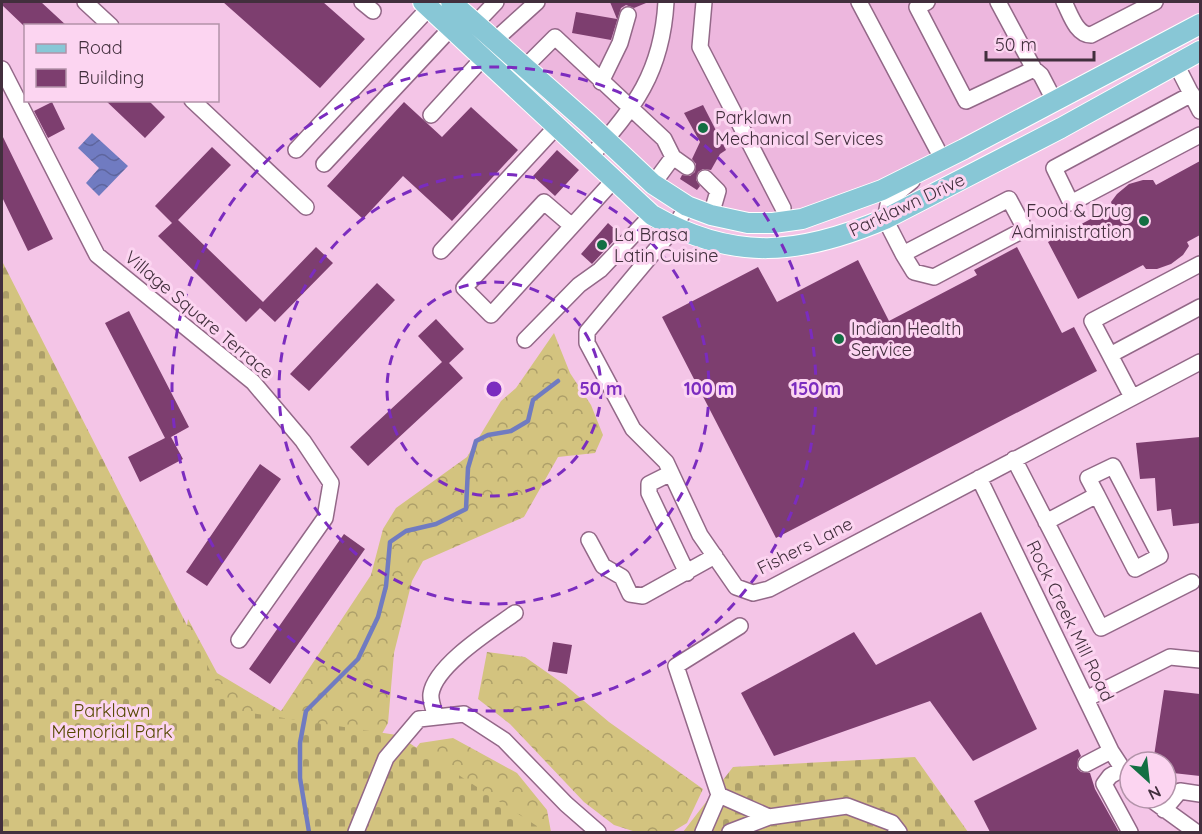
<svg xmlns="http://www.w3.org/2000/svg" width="1202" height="834" viewBox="0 0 1202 834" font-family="Quicksand,sans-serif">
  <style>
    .built { fill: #edb7de }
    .forest { fill: url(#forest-crowns) }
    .cemetery { fill: url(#cemetery-stones) }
    .water { fill: url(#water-waves) }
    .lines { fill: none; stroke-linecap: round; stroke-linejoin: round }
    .stream { stroke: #707bc1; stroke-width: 4.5 }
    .building { fill: #7d3e6f }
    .minor-casing { stroke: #936888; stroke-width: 18 }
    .major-casing { stroke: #fff; stroke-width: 22 }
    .minor { stroke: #fff; stroke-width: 15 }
    .major { stroke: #88c7d6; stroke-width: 20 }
    .ring { fill: none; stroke: #7b2cbf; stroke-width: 3; stroke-dasharray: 10 8 }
    .poi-dot { fill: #136f43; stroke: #fcd5f1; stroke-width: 2 }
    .labels { text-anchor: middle; stroke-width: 6; stroke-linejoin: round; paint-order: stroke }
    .poi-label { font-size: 18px; fill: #422f3d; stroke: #fcd5f1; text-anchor: start }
    .street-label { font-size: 18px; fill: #422f3d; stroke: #fcd5f1 }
    .park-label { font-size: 18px; fill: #554700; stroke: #fcd5f1 }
    .centre { fill: #7b2cbf; stroke: #fcd5f1; stroke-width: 3 }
    .ring-label { font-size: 18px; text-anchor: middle; font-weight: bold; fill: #7b2cbf; stroke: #fcd5f1; stroke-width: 6; stroke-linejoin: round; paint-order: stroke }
  </style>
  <defs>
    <pattern id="forest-crowns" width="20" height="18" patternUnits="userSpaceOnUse" patternTransform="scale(1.5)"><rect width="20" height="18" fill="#d3c37f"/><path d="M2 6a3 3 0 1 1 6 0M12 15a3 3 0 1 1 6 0" fill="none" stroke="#ad9f69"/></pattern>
    <pattern id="cemetery-stones" width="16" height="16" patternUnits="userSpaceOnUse" patternTransform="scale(1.5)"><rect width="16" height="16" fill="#d3c37f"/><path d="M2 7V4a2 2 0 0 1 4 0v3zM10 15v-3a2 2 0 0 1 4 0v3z" fill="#ad9f69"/></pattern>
    <pattern id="water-waves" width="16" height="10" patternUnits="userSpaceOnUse" patternTransform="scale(1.5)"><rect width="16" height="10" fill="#707bc1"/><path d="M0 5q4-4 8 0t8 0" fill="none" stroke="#5e659e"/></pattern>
  </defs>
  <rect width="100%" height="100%" fill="#f4c5e7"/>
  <path class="built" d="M451,2H1200V24L964,149L773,223L687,206Z"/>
  <path class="forest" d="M554,333L570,373L591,405L603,435L595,453L558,457L524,517L423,561L412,581L394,653L388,723L370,755L116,832L183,652L188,619L217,673L281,711L371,575L383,529L396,508L467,457L501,401L516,388Z
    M487,652L525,657L565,685L609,722L703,789L687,823L672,832H636L614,825L584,802L510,724L478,699Z
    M453,738L517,773L547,810L551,832H495L397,773L420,743Z"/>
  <path class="cemetery" d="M2,261L230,710L397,735L546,832H2Z
    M915,757L968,832H683L733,767Z"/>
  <path class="water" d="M92,133L128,166L99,196L86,183L99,168L78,148Z"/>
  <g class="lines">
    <path class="stream" d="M309,832L300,778V743L306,711L358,659L378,617L386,586L390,542L406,531L436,524L466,509L468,468L476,441L488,435L511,431L528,421L533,400L558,381"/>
  </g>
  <path class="building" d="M2,2H41L67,26H24L2,5Z
    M223,2H323L365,39L320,88Z
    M610,2H646V3L634,8L626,5L621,8L611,40L572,33L576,12L617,19Z
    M105,100H148L165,117L145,138Z
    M52,102L65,129L48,138L34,111Z
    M404,102L442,137L471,107L518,150L452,221L403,176L363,219L327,186Z
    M703,105L726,150L720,154L711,170L703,169L698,172L696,180L700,186L697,190L680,179L682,175L690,176L695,172L696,164L692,159L700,142L684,113Z
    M2,135L53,239L28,251L2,197Z
    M212,147L231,165L178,220L263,302L316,247L333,263L275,322L260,308L246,322L158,236L172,223L155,206Z
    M557,150L579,170L555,196L533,176Z
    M1200,161V235L1187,242L1189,246L1183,255L1171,264L1157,269H1146L1143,265L1078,299L1048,242L1113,207L1111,202L1117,194L1129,184L1143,180H1153L1156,185Z
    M608,223L620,234L592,264L581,254Z
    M1017,247L1062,333L1074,327L1097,371L776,538L662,317L758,267L777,302L858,260L889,321L977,275L974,270Z
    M377,283L395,300L309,391L290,374Z
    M129,311L189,427L171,437L183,459L140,482L128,457L165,438L105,323Z
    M436,319L464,349L449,363L463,378L368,466L350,447L442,362L418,336Z
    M1200,437V523L1173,526L1171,509L1157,511L1155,478L1140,479L1136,443Z
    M260,464L281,479L207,586L186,572Z
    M344,534L365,549L270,684L249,669Z
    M981,612L1037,729L973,761L930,701L774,756L741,693L854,632L876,665Z
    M553,642L572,645L567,674L548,671Z
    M1164,690L1200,694V776L1173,773L1166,767V762H1161L1154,756Z
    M1078,749L1081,756L1078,759L1077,768L1081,772L1090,773L1095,789L1119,832H990L974,801Z"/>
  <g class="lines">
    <defs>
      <path id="minor" d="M85,2L111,26
        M362,2L373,11
        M704,2L700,47L783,208
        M859,2L937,149
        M927,2L917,7L966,101L1034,69
        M998,2L1034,69L1041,75L1054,100
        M1064,2C1070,13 1076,35 1091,35L1155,2
        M476,23L496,2
        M495,40L537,2
        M1176,64L1200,111
        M525,67L555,37L664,139L673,157L653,184
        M2,69L97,255L253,382L303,441L331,483L325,518L239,640
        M601,82L620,43L628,15
        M1192,94L1054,168L1071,203L1200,135
        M192,100L306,207
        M431,115L483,58
        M296,150L429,8
        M673,157L687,167
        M589,158C635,108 662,72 666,2
        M324,164L451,28
        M705,178L718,191L711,215
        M687,206L674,228L587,332V343L633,429L666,462L700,535L736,587L753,593L769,589L1200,362
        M572,226L544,202L464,288L491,315L613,181
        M441,251L556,127
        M903,254L914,272L934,277L1025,229L1009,199L903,254L885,219L889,200L912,181
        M525,340L579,285L600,270L652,215
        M1110,355L1092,321L1200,264
        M1132,397L1110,355L1200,307
        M1014,459L1101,628L1192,582
        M671,473L649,484V493L687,573
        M979,478L1111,751L1130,780
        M1046,522L1097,495L1088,478L1113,466L1160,556L1135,569L1097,495
        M589,540L603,566L622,577L630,594L643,596L715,556
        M1086,699L1170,657L1200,660
        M436,717C434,710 430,701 431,694C435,665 493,629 515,613
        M1086,764L1111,751
        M1122,769L1110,776L1104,784L1130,832
        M719,795L769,817
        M1149,798L1196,832
        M1164,810L1180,791L1200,794
        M356,832L386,758L419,719L464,714L504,740L566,804L598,832
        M703,832L719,795L676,666L740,626
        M730,832L769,817L847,806L892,823L899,832"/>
      <path id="major" d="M423,2L652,215C734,262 800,255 885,219L1061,128L1200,51
        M451,2L589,124L653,184L687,206L711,215L748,223H773L802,219L882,190L964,149L1200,24"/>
    </defs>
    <use href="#minor" class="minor-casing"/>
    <use href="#major" class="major-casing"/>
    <use href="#minor" class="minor"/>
    <use href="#major" class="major"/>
  </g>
  <g class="ring">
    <circle cx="494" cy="389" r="107"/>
    <circle cx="494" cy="389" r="215"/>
    <circle cx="494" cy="389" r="322"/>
  </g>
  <g class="poi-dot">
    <circle cx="703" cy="128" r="6"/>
    <circle cx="1144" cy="221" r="6"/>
    <circle cx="602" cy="245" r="6"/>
    <circle cx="839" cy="339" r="6"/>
  </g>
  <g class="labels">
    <g class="poi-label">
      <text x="715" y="124">Parklawn<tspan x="715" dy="21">Mechanical Services</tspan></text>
      <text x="1132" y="217" text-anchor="end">Food &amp; Drug<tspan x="1132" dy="21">Administration</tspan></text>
      <text x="614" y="241">La Brasa<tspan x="614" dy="21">Latin Cuisine</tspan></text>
      <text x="851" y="335">Indian Health<tspan x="851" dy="21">Service</tspan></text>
    </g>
    <g class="street-label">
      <text transform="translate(907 205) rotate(-25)" y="6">Parklawn Drive</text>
      <text transform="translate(199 315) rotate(40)" y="6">Village Square Terrace</text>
      <text transform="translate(805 546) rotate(-27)" y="6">Fishers Lane</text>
      <text transform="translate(1070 621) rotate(64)" y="6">Rock Creek Mill Road</text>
    </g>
    <g class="park-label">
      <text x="112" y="717">Parklawn<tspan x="112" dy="21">Memorial Park</tspan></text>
    </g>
  </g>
  <circle cx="494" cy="389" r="9" class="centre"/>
  <g class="ring-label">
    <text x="601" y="395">50 m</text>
    <text x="709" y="395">100 m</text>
    <text x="816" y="395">150 m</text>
  </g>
  <rect width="1202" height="834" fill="none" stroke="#422f3d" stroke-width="6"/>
  <rect x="24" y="24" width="195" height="78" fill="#fcd5f1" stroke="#b293a9" stroke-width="1.5"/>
  <rect x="36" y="44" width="30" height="9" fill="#88c7d6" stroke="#b293a9" stroke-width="1.5"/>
  <text x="78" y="54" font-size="18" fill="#422f3d">Road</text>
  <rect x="36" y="69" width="30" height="18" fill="#7d3e6f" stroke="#b293a9" stroke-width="1.5"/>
  <text x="78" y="84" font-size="18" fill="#422f3d">Building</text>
  <g transform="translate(1148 780) rotate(153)"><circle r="28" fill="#fcd5f1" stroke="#b293a9" stroke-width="1.5"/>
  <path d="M0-4.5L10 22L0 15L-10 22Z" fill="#136f43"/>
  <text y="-9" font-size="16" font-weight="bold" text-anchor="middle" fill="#422f3d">N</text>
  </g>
  <path d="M986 51v9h108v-9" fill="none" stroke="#422f3d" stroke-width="3"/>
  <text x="995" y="51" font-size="18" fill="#422f3d" stroke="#fcd5f1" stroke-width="4.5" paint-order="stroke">50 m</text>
</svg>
